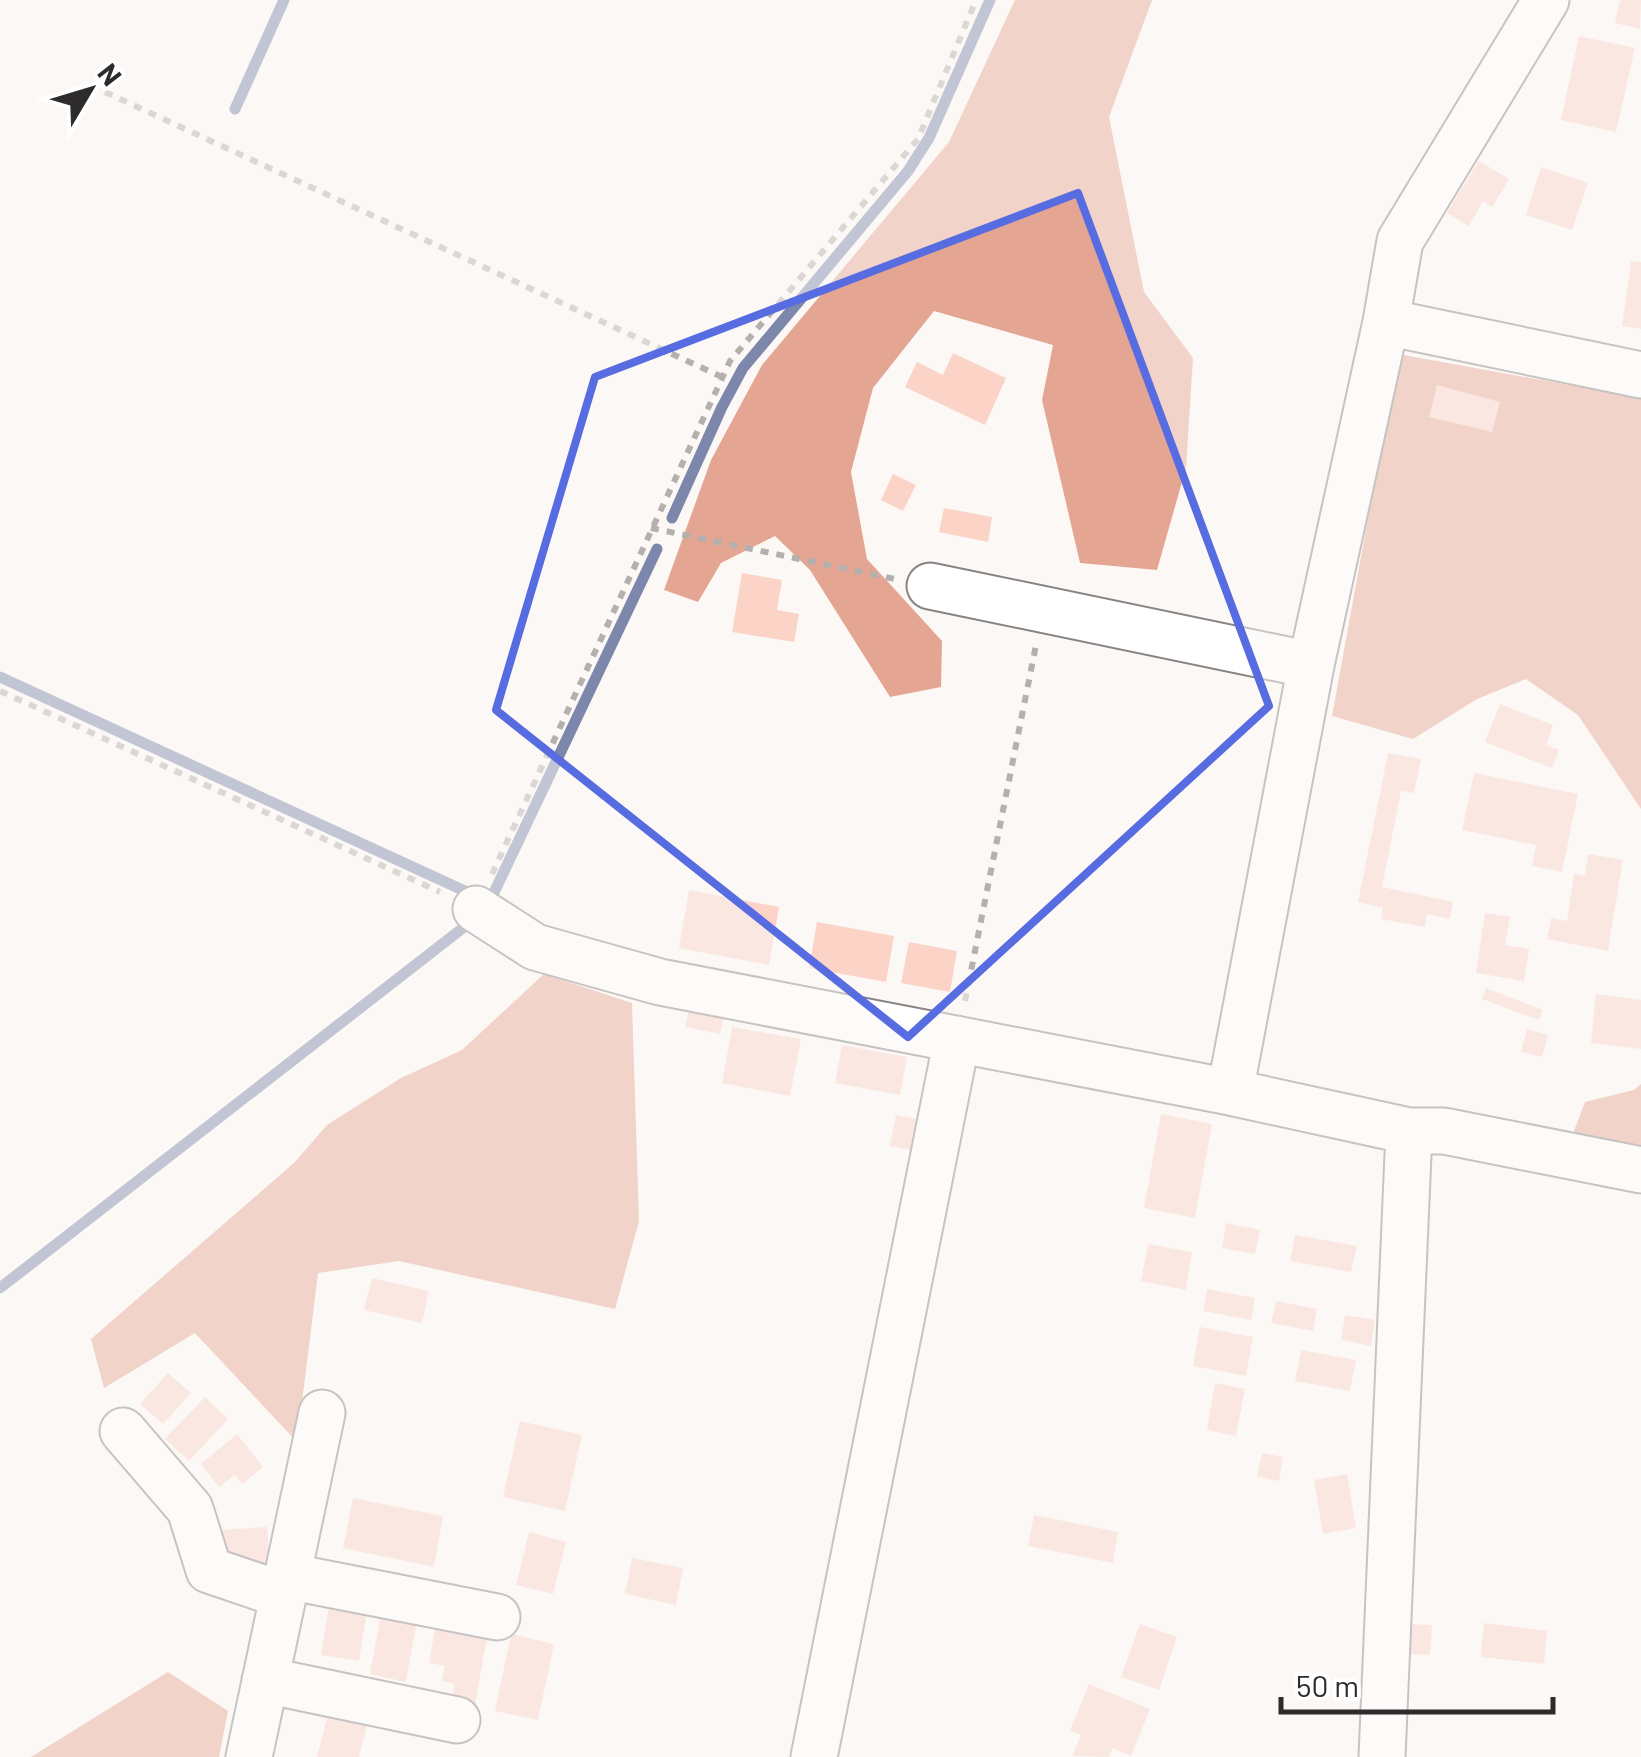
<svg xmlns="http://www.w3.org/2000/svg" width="1641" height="1757" viewBox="0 0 1641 1757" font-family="Barlow,sans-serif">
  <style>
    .forest { fill: #e4a693 }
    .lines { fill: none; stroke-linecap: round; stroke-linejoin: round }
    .stream { stroke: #7d87ac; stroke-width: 11 }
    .building { fill: #fbd3c7 }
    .minor-casing { stroke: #888483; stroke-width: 49 }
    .path { stroke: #b3b0ae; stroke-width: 6; stroke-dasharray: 8 8; stroke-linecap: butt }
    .minor { stroke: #fff; stroke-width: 45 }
    .marked { fill: none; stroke: #586ce2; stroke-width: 8; stroke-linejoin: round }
  </style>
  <rect width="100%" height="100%" fill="#fcf8f6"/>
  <path class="forest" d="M1015,0H1152L1109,117L1144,292L1193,358L1186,468L1157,570L1080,563L1042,400L1053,345L934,311L873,388L851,472L867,559L942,641L941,687L890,697L810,570L775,536L721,563L698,602L664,590L711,460L762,365L949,142Z
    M1398,354L1641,398V809L1578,715L1526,679L1477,699L1413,739L1332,716Z
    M544,974L632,1003L639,1221L615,1309L399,1261L318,1273L297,1442L195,1333L104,1388L91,1339L294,1163L327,1125L401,1078L462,1050Z
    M1641,1084V1151L1572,1136L1585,1102L1634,1090Z
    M168,1672L228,1711L219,1757H31Z"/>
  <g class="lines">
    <path class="stream" d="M235,109L284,0
      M672,518L722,407L743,368L908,171L929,138L990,0
      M0,677L467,892
      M489,903L657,549
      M0,1288L468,924"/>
  </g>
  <path class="building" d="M1620,0H1641L1640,29L1615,23Z
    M1579,36L1635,48L1616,132L1561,120Z
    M1479,161L1509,179L1492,207L1483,201L1469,226L1447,213Z
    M1541,167L1588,183L1572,230L1526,215Z
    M1631,261L1641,262V329L1622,326Z
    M953,353L1006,378L985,425L905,387L917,362L943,375Z
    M1437,385L1500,402L1492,432L1429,417Z
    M893,474L916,485L903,511L881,500Z
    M944,508L992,517L988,542L939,532Z
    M742,573L782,580L777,610L799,614L794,642L732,632Z
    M1500,704L1553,725L1546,745L1559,750L1552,768L1485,742Z
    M1388,753L1421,759L1414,793L1401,791L1382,887L1453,902L1450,919L1427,914L1425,927L1381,919L1383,908L1358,902Z
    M1474,773L1578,794L1562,872L1532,866L1536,845L1462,830Z
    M1588,854L1623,860L1608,951L1547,939L1551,918L1567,921L1574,874L1585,876Z
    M689,890L779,907L769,965L679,948Z
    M1485,913L1510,917L1505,945L1529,949L1524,981L1476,973Z
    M817,922L894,936L886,982L809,968Z
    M909,942L957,951L950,992L901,983Z
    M1486,988L1543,1010L1539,1020L1482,999Z
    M1596,994L1641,1000V1049L1591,1043Z
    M689,1010L724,1016L720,1034L685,1027Z
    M732,1027L801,1039L790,1096L722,1083Z
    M1527,1029L1548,1035L1542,1057L1521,1052Z
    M842,1045L907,1057L900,1095L835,1083Z
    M1161,1114L1212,1124L1195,1218L1144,1208Z
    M896,1115L928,1121L923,1152L890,1146Z
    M1226,1223L1260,1230L1255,1254L1222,1248Z
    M1295,1235L1357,1246L1351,1272L1290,1261Z
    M1148,1244L1192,1252L1186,1290L1141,1281Z
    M372,1278L429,1291L422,1323L364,1310Z
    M1207,1289L1255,1298L1251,1320L1203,1311Z
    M1276,1301L1317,1309L1313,1331L1271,1323Z
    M1345,1315L1375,1320L1371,1346L1341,1340Z
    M1200,1327L1253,1337L1246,1376L1193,1366Z
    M1301,1350L1356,1360L1350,1391L1295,1381Z
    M168,1373L191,1393L163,1424L140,1404Z
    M1215,1383L1245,1389L1236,1436L1207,1430Z
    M205,1397L228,1419L189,1461L165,1439Z
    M520,1421L582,1435L565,1511L503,1497Z
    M237,1434L263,1467L242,1484L235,1475L219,1487L201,1464Z
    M1262,1453L1283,1457L1279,1481L1257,1477Z
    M1347,1474L1356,1528L1323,1534L1314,1480Z
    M353,1498L443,1516L434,1567L343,1548Z
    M1034,1515L1118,1532L1113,1563L1028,1546Z
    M267,1527L270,1564L219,1567L216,1530Z
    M529,1532L566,1542L553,1594L516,1585Z
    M632,1558L683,1568L676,1605L625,1594Z
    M330,1599L368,1606L359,1661L321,1655Z
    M381,1613L417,1620L406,1682L370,1674Z
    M436,1623L488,1632L475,1705L451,1701L454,1684L442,1681L445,1666L429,1663Z
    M1484,1623L1547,1631L1544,1664L1481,1657Z
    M1140,1624L1177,1637L1159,1690L1121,1677Z
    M1407,1624L1432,1625L1430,1655L1406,1654Z
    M511,1634L554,1644L538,1720L495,1711Z
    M1089,1684L1150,1709L1131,1756L1113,1748L1109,1757L1072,1756L1081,1735L1070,1730Z
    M328,1714L367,1724L359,1757H317Z"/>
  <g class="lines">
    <defs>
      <path id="minor" d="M1546,0L1400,241L1386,322L1311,665L1230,1092L1409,1131H1444L1641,1170
        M1386,322L1641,375
        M930,586L1311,665
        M476,909L535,947L660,982L1230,1092
        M123,1431L190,1509L209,1570L283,1595
        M287,1576L497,1617
        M265,1680L457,1720
        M249,1757L322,1413
        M814,1757L957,1039
        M1382,1757L1409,1131"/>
    </defs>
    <use href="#minor" class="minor-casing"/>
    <path class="path" d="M105,92L722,377
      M651,528L895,579
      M0,691L440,892
      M492,874L730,361L918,139L976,0
      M965,1001L1036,645"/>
    <use href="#minor" class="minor"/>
  </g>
  <path d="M0 0H1641V1757H0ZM1078,193L1269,706L908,1037L496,710L595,377Z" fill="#fcf8f6" fill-opacity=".55" fill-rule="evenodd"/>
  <path class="marked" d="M1078,193L1269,706L908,1037L496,710L595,377Z"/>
  <g transform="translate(90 90) rotate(52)" stroke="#ffffff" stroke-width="8" paint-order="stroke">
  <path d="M0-8L18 38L0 25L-18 38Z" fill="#2d2b2b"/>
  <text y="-15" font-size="28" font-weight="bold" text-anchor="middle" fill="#2d2b2b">N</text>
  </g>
  <path d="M1281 1697v15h272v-15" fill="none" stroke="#2d2b2b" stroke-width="5"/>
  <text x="1296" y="1697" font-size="30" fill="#2d2b2b" stroke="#ffffff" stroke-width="8" paint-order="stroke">50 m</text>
</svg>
